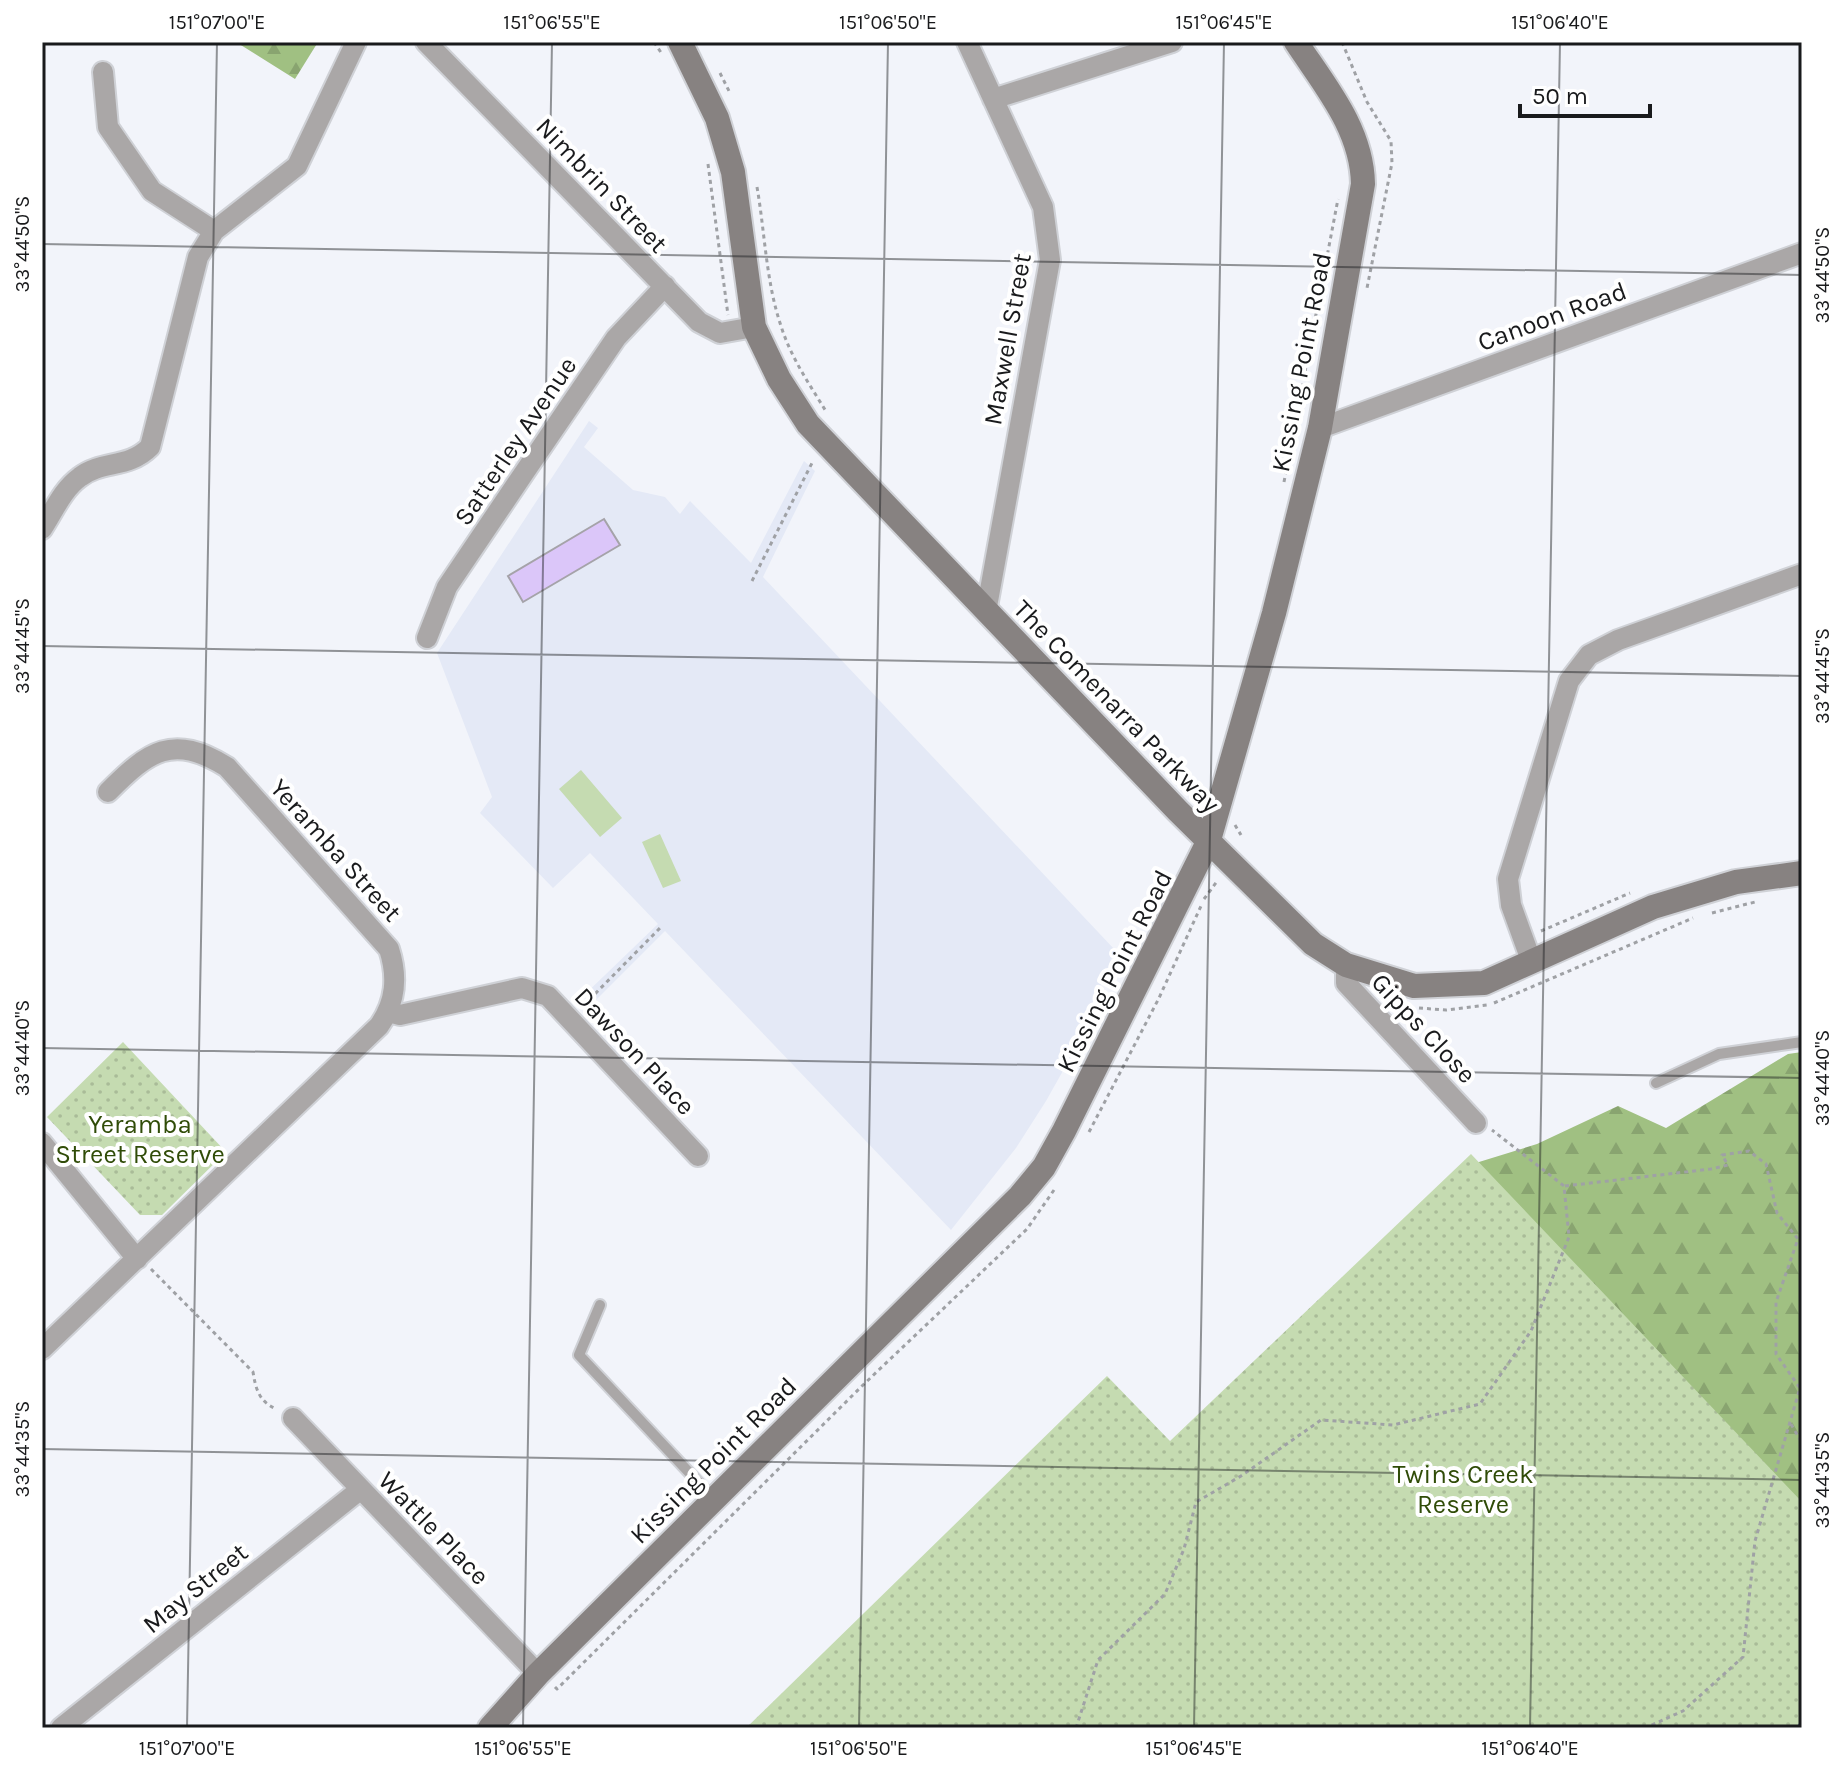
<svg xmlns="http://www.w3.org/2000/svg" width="1844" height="1770" viewBox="0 0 1844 1770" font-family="Karla,sans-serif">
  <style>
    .built { fill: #e4e9f6 }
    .green { fill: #c5dbb1 }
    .forest { fill: url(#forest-firs) }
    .park { fill: url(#park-dots) }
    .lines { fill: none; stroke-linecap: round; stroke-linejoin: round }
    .stream { stroke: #6785ac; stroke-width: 5 }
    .building { fill: #dbc6f9; stroke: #a5a3a9; stroke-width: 2 }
    .lane-casing { stroke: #cfd1d6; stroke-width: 14 }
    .street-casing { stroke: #cfd1d6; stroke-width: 24 }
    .secondary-casing { stroke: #cfd1d6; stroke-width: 28 }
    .path { stroke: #9fa1a5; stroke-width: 3; stroke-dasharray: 4 4; stroke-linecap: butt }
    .lane { stroke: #aaa7a7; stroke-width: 10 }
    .street { stroke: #aaa7a7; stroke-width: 20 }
    .secondary { stroke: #878281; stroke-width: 24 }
    .ticks { fill: none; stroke: #191a1c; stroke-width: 2; stroke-opacity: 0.45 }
    .labels { text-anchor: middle; stroke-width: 8; stroke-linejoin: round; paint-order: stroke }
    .street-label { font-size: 26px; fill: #191a1c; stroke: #fff }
    .park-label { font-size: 26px; fill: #304c08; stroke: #fff }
    .neatline { fill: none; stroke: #191a1c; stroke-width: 3 }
    .ticks-label { font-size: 20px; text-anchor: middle; fill: #191a1c }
  </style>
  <defs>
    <pattern id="forest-firs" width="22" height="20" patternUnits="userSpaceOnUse" patternTransform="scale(2)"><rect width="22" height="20" fill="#a0c082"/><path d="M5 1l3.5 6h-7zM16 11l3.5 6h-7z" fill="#89a470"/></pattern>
    <pattern id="park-dots" width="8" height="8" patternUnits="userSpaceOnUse" patternTransform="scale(2)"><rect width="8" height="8" fill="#c5dbb1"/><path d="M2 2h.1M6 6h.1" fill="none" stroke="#a9bb98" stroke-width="1.8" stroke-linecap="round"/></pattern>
  </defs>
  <rect width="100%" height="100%" fill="#f2f4fa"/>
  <path class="built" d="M589,421L598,428L584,447L633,490L665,497L680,514L690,501L751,563L804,461L815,471L763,577L1115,950L1073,1053L1046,1101L1016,1148L951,1230L665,931L586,1010L578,1001L658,924L590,853L553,888L480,813L492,797L437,653Z"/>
  <path class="green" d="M581,770L622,818L600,837L559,789Z
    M660,834L681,881L663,888L642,842Z"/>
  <path class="forest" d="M236,42H318L295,79Z
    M1802,1052V1728H883L1466,1166L1537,1144L1618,1106L1666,1128L1788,1054Z"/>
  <path class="park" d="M123,1042L226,1152L162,1215H140L47,1117Z
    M1471,1154L1802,1502V1728H746L1107,1376L1170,1441Z"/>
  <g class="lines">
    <path class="stream" d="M1799,1728L1802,1723"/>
  </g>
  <path class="building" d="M604,519L620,545L523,602L508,576Z"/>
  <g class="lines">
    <defs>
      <path id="lane" d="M1656,1083L1719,1054L1802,1042
        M600,1305L579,1355L713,1498"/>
      <path id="street" d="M426,42L699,322L720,333L754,327
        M967,42L1043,207L1050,260L986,612
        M103,72L108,127L152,191L214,231
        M993,99L1172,42
        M1320,428L1802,253
        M42,529C54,511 62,490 80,477C102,460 128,469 150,447L198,257L214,231L297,166L356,42
        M427,638L447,587L524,473L616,338L665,286
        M1532,963L1511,905L1508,879L1569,681L1589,655L1618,640L1802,574
        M1346,965V983L1476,1123
        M389,1012L400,1015L522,988L548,996L698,1156
        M42,1143L137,1259
        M42,1349L379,1026C396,1002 398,977 389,949L227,767C172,733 149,751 108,792
        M293,1418L538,1674
        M61,1728L361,1489"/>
      <path id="secondary" d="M680,42L717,118L733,172L754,327L779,379L808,424L1178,811L1313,944L1346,965L1414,986L1484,983L1653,907L1736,882L1802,873
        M490,1728L538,1674L1020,1196L1044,1167L1064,1131L1209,840L1274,613L1320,428L1363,184C1362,129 1325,86 1296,42"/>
    </defs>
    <use href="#lane" class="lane-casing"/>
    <use href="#street" class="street-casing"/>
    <use href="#secondary" class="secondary-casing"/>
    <path class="path" d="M654,42L662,54
      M1342,42L1367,102L1391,141L1392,163L1367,288
      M720,73L729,91
      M708,164L728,315
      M757,187C765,233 766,282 781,326C791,358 810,385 827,413
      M1284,482L1338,199
      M752,581L812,463
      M1235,825L1241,835
      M1204,899L1218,880
      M1712,913L1755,902
      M1541,931L1630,893
      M1494,1003L1693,918
      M584,1005L661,927
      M1419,1008L1446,1010L1487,1005
      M1089,1132L1159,998L1201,906
      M1565,1186L1711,1169L1728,1165L1722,1155L1749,1151L1766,1164L1777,1213L1798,1239L1776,1302V1354L1800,1388L1755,1541L1743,1657L1683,1711L1645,1728
      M151,1269L253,1372C256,1390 259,1401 276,1409
      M1791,1424L1802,1443
      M555,1687L557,1689L863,1385L1027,1229L1054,1190
      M1076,1728L1098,1660L1165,1594L1184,1549L1196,1502L1241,1476L1321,1420L1393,1425L1480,1404L1531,1331L1569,1237L1564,1186L1492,1130"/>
    <use href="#lane" class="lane"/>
    <use href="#street" class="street"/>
    <use href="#secondary" class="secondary"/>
  </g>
  <path class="ticks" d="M42,244L1802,275M42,646L1802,676M42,1048L1802,1078M42,1449L1802,1480M187,1728L217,42M523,1728L552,42M859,1728L888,42M1194,1728L1224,42M1530,1728L1560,42"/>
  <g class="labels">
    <g class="street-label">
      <text transform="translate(602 185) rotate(46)" y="9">Nimbrin Street</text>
      <text transform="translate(1552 316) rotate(-20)" y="9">Canoon Road</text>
      <text transform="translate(1007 339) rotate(-80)" y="9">Maxwell Street</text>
      <text transform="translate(1301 362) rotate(-79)" y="9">Kissing Point Road</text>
      <text transform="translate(515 441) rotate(-56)" y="9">Satterley Avenue</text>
      <text transform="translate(1117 706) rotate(46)" y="9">The Comenarra Parkway</text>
      <text transform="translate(336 850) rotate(48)" y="9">Yeramba Street</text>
      <text transform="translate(1114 971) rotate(-63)" y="9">Kissing Point Road</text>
      <text transform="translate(1424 1028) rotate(47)" y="9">Gipps Close</text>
      <text transform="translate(635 1051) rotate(47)" y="9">Dawson Place</text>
      <text transform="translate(713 1460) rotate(-45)" y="9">Kissing Point Road</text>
      <text transform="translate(434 1528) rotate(46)" y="9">Wattle Place</text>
      <text transform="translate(195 1588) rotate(-39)" y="9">May Street</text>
    </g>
    <g class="park-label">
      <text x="140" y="1133">Yeramba<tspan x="140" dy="30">Street Reserve</tspan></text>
      <text x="1463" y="1483">Twins Creek<tspan x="1463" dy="30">Reserve</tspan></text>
    </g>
  </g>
  <rect width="1844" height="1770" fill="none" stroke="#ffffff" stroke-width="88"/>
  <path d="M1520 104v12h130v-12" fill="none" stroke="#191a1c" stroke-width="4"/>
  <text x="1532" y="104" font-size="24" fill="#191a1c" stroke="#ffffff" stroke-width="6" paint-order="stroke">50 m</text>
  <rect x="44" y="44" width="1756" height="1682" class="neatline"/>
  <g class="ticks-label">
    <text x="217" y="29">151°07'00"E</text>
    <text x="552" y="29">151°06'55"E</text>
    <text x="888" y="29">151°06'50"E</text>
    <text x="1224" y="29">151°06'45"E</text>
    <text x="1560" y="29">151°06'40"E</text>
    <text transform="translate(22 244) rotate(-90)" y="7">33°44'50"S</text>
    <text transform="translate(1822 275) rotate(-90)" y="7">33°44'50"S</text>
    <text transform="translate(22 646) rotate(-90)" y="7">33°44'45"S</text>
    <text transform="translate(1822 676) rotate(-90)" y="7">33°44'45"S</text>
    <text transform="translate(22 1048) rotate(-90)" y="7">33°44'40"S</text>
    <text transform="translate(1822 1078) rotate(-90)" y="7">33°44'40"S</text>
    <text transform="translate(22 1449) rotate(-90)" y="7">33°44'35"S</text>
    <text transform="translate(1822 1480) rotate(-90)" y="7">33°44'35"S</text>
    <text x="187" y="1755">151°07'00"E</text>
    <text x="523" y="1755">151°06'55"E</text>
    <text x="859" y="1755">151°06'50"E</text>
    <text x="1194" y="1755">151°06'45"E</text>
    <text x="1530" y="1755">151°06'40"E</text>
  </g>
</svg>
